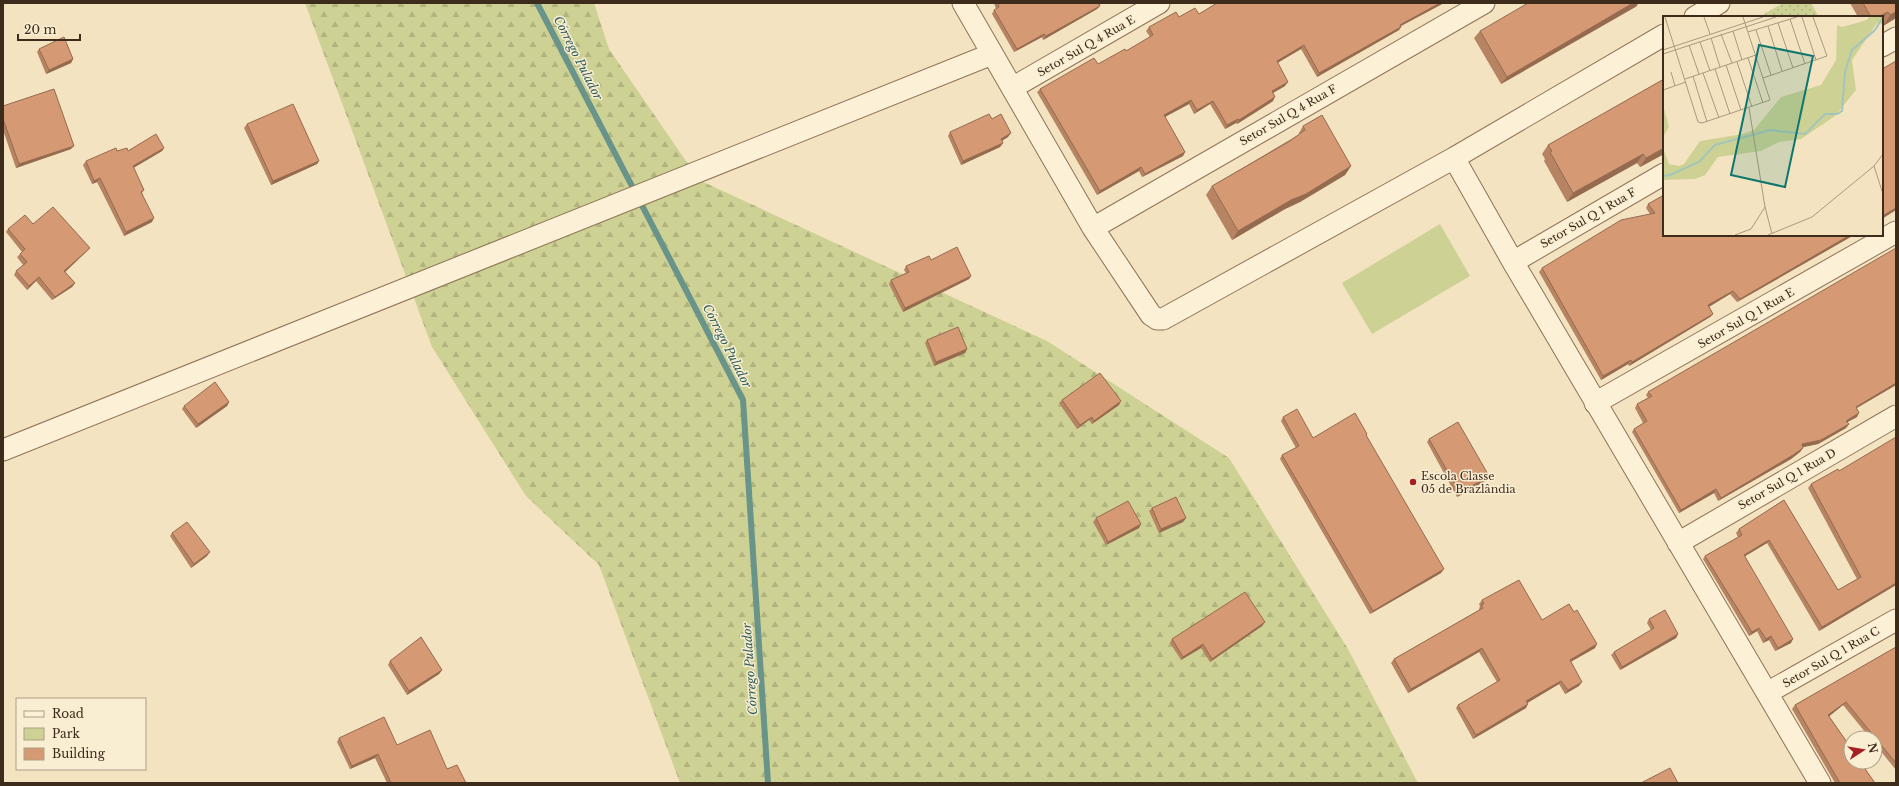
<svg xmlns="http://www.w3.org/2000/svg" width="1899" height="786" viewBox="0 0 1899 786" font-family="'Libre Baskerville',serif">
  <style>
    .grass { fill: url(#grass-dots) }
    .forest { fill: url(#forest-firs) }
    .green { fill: #cdd294 }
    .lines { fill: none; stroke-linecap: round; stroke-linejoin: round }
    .stream { stroke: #6a9489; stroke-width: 6 }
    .minor-casing { stroke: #8f7356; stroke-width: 23 }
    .minor { stroke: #fcf0d6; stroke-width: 21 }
    .wall { fill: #b78463 }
    .shaded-wall { fill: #956b50 }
    .building { fill: #d59973; stroke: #956b50 }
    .poi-dot { fill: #a52024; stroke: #f9edd2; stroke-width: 1.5 }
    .labels { text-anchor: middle; stroke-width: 3; stroke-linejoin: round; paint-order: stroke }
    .street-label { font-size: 11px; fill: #3d2b1c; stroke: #f9edd2 }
    .poi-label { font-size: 11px; fill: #3d2b1c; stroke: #f9edd2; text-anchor: start }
    .water-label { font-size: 12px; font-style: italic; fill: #2a5e59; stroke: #f9edd2 }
    .inset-river { fill: none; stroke: #a4c5ba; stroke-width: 2 }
    .inset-road { fill: none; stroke: #aa997f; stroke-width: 1 }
    .view { fill: #0f766e; fill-opacity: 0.15; stroke: #0f766e; stroke-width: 2 }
    .inset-edge { fill: none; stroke: #3d2b1c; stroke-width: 2 }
  </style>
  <defs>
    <pattern id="grass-dots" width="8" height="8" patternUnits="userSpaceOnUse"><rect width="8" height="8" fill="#cdd294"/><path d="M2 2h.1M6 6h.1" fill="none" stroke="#b1b47f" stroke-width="1.8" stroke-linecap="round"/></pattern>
    <pattern id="forest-firs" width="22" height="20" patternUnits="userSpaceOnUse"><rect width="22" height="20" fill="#cdd294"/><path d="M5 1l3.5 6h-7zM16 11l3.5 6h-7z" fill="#b1b47f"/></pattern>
  </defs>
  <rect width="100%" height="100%" fill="#f3e3c1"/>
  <path class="grass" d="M1783,3H1811L1819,17H1759Z"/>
  <path class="forest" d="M305,3H594L609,49L699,180L1047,341L1229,458L1348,649L1418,783H680L599,565L526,496L432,347Z"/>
  <path class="green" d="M1440,224L1470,276L1372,334L1342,283Z"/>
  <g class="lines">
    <path class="stream" d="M537,3L743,400L768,783"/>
    <defs>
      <path id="minor" d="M963,3L1093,228L1151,315L1157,319H1163L1454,158L1664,35
        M1695,17L1719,3
        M1882,46L1896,38
        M1012,88L1159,3
        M1454,158L1513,262L1820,783
        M1093,228L1484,3
        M1513,262L1664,174
        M1595,403L1896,232
        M3,450L992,54
        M1678,543L1896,416
        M1767,693L1896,620"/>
    </defs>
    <use href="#minor" class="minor-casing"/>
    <use href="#minor" class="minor"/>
  </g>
  <path class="wall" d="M994,3H1103L1099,5L1097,9L1043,40L1042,37L1014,52L992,14L994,10L996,9Z
    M1217,3H1444L1401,26L1399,30L1317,77L1301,49L1277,63L1285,86L1273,93V101L1237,124L1236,123L1225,129L1210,104L1194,114L1189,104L1165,117L1185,152L1183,156L1142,177L1139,171L1097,195L1037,92L1040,89L1098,64L1126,51L1150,37L1146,31L1149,27L1179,17L1199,14Z
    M1850,3H1896V18L1883,26L1882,24V17H1858Z
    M1637,6L1501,84L1474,38L1480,31Z
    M39,49L73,59L71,63L46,74L37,52Z
    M1664,79V154L1640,167L1637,163L1567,202L1544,161L1545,159L1542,154L1548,145Z
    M3,106L71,149L16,168L3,130Z
    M992,119L1008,137L1002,141L1003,143L1000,147L961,165L948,136L950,132Z
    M247,124L319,161L317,164L271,185L244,128Z
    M1303,126L1351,166L1345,175L1300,202L1285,209L1232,240L1206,195L1212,186L1298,135Z
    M164,148L162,151L133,168L144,190L142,193L152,222L124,236L97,182L92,184L83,165L86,161L128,151Z
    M1664,195V235H1854L1737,302L1730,294L1709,307L1713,314L1710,317L1629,366L1628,364L1601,380L1539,272L1542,268L1650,214L1646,208L1648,204Z
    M33,224L87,251L65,272L75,283L72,287L52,300L36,281L27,290L14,275L16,271L23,265L17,257L22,252L6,232L8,229Z
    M931,260L971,276L969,279L903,312L889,284L891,280L906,273L904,270L906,266Z
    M927,340L967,349L965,353L934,366L925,343Z
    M1896,385L1857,408V417L1847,422L1849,424L1846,428L1818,444L1802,447L1803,448L1800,452L1791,459L1718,501L1714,493L1679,513L1632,432L1634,429L1643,423L1635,408L1637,404L1648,398L1646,395L1648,392Z
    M1062,400L1119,405L1092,424L1089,420L1077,429L1059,403Z
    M229,402L227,406L196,428L182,409L184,406Z
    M1283,417L1313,438L1366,435L1441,573L1370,614L1280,459L1282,455L1296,448L1281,421Z
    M1429,439L1487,480L1457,497L1427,442Z
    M1811,484L1896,585L1819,631L1767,543L1745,556L1791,643L1775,651L1769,640L1763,643L1757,631L1749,636L1703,559L1705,556L1738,537L1736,533L1739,529L1784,500L1838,590L1857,579L1808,488Z
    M1152,508L1186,518L1183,522L1159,533L1149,511Z
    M1096,518L1141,524L1139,528L1106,545L1093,522Z
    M172,533L207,556L191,568L170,536Z
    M1482,600L1542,620L1595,648L1570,662L1579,686L1565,694L1559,684L1527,703L1526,708L1473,739L1456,708L1458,705L1497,682L1479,652L1408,693L1391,663L1394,659L1479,610V609L1480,606L1479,604Z
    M1649,619L1678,634L1676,638L1620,670L1611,655L1614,652L1651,630L1647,623Z
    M1265,622L1262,626L1210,662L1201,648L1181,660L1170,643L1172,639Z
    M1896,647V770L1875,744V738H1870L1843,705L1829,716L1875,783H1835L1792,709L1795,705Z
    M390,661L442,670L439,674L407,695L388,665Z
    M339,738L397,745L447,769L466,783H387L375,758L350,769L337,742Z"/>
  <path class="shaded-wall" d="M1440,3H1444L1397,28L1400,25Z
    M1633,3H1638L1637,6L1501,84L1507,77Z
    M1100,6L1097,9L1043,40L1046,36Z
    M1888,12L1882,20V17H1878Z
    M1896,12V18L1883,26L1890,15Z
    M1401,27L1399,30L1317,77L1319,73Z
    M1044,34L1042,37L1014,52L1017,49Z
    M1304,45L1301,49L1274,65L1277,61Z
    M73,59L71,63L46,74L49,70Z
    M1288,82L1285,86L1269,95L1272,91Z
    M1275,97L1273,101L1237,124L1239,120Z
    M1191,100L1189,104L1161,119L1164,115Z
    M1213,101L1210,104L1194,114L1197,110Z
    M1238,119L1236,123L1225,129L1227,125Z
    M1011,133L1008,137L998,143L1001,139Z
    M1003,143L1000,147L961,165L963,161Z
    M74,146L71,149L16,168L19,164Z
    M164,148L162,151L130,170L133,166Z
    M1664,148V154L1640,167L1646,158Z
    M1185,152L1183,156L1142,177L1145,174Z
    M1643,154L1637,163L1567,202L1573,193Z
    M319,161L317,164L271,185L273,181Z
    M1351,166L1345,175L1300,202L1285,209L1232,240L1238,231Z
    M1141,167L1139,171L1097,195L1100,191Z
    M100,178L97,182L92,184L94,181Z
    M1896,208V210L1882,219V216Z
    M154,218L152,222L124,236L126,232Z
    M1850,235H1854L1737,302L1740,299Z
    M90,248L87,251L62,275L64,271Z
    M971,276L969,279L903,312L905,308Z
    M39,277L36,281L27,290L29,286Z
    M75,283L72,287L52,300L55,297Z
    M1733,291L1730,294L1705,309L1708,305Z
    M1713,314L1710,317L1629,366L1632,362Z
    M967,349L965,353L934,366L936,362Z
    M1631,360L1628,364L1601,380L1603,376Z
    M1896,383V385L1853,410L1856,407Z
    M1121,401L1119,405L1092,424L1094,421Z
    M229,402L227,406L196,428L198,424Z
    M1859,413L1857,417L1844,424L1846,421Z
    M1092,417L1089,420L1077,429L1080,425Z
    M1849,424L1846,428L1818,444L1799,448L1802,444Z
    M1803,448L1800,452L1791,459L1718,501L1721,498Z
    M1489,476L1487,480L1457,497L1460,493Z
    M1716,489L1714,493L1679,513L1681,510Z
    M1186,518L1183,522L1159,533L1161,529Z
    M1141,524L1139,528L1106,545L1108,542Z
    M1769,540L1767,543L1742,558L1744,555Z
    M210,552L207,556L191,568L194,564Z
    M1444,569L1441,573L1370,614L1373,611Z
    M1896,583V585L1819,631L1822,627Z
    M1265,622L1262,626L1210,662L1212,659Z
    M1759,628L1757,631L1749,636L1752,632Z
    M1678,634L1676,638L1620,670L1622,667Z
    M1771,636L1769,640L1763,643L1766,639Z
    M1793,639L1791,643L1775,651L1778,648Z
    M1203,644L1201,648L1181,660L1183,657Z
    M1597,644L1595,648L1567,664L1570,660Z
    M1482,648L1479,652L1408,693L1411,689Z
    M442,670L439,674L407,695L409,691Z
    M1561,681L1559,684L1524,705L1526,701Z
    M1582,682L1579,686L1565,694L1568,690Z
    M1846,702L1843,705L1826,719L1828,715Z
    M1528,704L1526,708L1473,739L1476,735Z
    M378,754L375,758L350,769L352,766Z"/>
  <path class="building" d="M998,3H1100L1099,4L1100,6L1046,36L1044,34L1017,49L994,10L999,7Z
    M1217,3H1440L1400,25L1401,27L1319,73L1304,45L1277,61L1288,82L1272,91L1275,97L1239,120L1238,119L1227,125L1213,101L1197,110L1191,100L1164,115L1185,152L1145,174L1141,167L1100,191L1040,89L1094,58L1098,64L1125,49L1126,51L1153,35L1149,27L1176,12L1179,17L1195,8L1199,14Z
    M1528,3H1633L1507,77L1480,31Z
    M1863,3H1896V12L1890,15L1888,12L1878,17H1871Z
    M64,37L73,59L49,70L39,49Z
    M1896,61V208L1882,216V69Z
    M1664,79V148L1646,158L1643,154L1573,193L1550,152L1552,151L1548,145Z
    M54,89L74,146L19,164L3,119V106Z
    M293,104L319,161L273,181L247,124Z
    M989,114L992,119L1001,114L1011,133L1001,139L1003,143L963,161L950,132Z
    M1322,115L1351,166L1306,194L1291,200L1238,231L1212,186L1290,141L1305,130L1303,126Z
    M156,134L164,148L133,166L144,190L141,192L154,218L126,232L100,178L94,181L86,161L116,148L117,151L127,148L128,151Z
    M1664,195V235H1850L1740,299L1733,291L1708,305L1713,314L1632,362L1631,360L1603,376L1542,268L1621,220L1655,213L1648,204Z
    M53,207L90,248L64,271L75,283L55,297L39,277L29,286L16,271L27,262L20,254L25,249L8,229L25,215L33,224Z
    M957,247L971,276L905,308L891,280L909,272L906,266L929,256L931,260Z
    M1896,248V383L1856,407L1859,413L1846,421L1849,424L1821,440L1802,444L1803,448L1793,455L1721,498L1716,489L1681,510L1634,429L1647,421L1637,404L1652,396L1648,392Z
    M958,327L967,349L936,362L927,340Z
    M1100,373L1121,401L1094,421L1092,417L1080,425L1062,400Z
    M215,382L229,402L198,424L184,406Z
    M1297,409L1313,438L1355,413L1367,434L1366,435L1444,569L1373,611L1282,455L1299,446L1283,417Z
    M1458,422L1489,476L1460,493L1429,439Z
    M1896,437V583L1822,627L1769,540L1744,555L1793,639L1778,648L1771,636L1766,639L1759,628L1752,632L1705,556L1742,535L1739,529L1784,500L1838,590L1861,577L1811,484L1838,469L1839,471Z
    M1176,497L1186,518L1161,529L1152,508Z
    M1128,501L1141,524L1108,542L1096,518Z
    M187,522L210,552L194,564L172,533Z
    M1519,580L1542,620L1569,604L1574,612L1577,610L1597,644L1570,660L1582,682L1568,690L1561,681L1526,701L1528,704L1476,735L1458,705L1500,680L1482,648L1411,689L1394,659L1483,608L1481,605L1484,604L1482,600Z
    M1245,592L1265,622L1212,659L1203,644L1183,657L1172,639Z
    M1665,610L1678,634L1622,667L1614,652L1654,628L1649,619Z
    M421,637L442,670L409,691L390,661Z
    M1896,647V763L1846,702L1828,715L1851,748V762H1860L1875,783H1840L1795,705Z
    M384,717L397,745L430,730L447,769L457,765L466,783H391L378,754L352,766L339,738Z
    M1670,768L1678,783H1641Z"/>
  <circle class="poi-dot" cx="1413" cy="482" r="4"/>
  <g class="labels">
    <g class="street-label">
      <text transform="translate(1086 46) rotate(-30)" y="4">Setor Sul Q 4 Rua E</text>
      <text transform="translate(1288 115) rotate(-30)" y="4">Setor Sul Q 4 Rua F</text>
      <text transform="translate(1588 218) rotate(-30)" y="4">Setor Sul Q 1 Rua F</text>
      <text transform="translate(1746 318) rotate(-30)" y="4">Setor Sul Q 1 Rua E</text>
      <text transform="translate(1787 479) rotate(-30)" y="4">Setor Sul Q 1 Rua D</text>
      <text transform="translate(1831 657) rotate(-30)" y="4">Setor Sul Q 1 Rua C</text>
    </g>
    <g class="poi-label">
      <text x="1421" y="480">Escola Classe<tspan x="1421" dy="13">05 de Brazlândia</tspan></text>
    </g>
    <g class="water-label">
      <text transform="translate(578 58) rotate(63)" y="4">Córrego Pulador</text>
      <text transform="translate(727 346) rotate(63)" y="4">Córrego Pulador</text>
      <text transform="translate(750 669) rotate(-94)" y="4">Córrego Pulador</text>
    </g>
  </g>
  <g transform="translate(1663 16)">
    <rect width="220" height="220" fill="#f3e3c1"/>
    <path d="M206,1H220V8L214,7L189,44L193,74L172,100L138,123L116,126L98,135L55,141L42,159L32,163L0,164V132L6,148L16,150L21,148L37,125L80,118L91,114L118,81L158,69L173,44L174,9L179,11L204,4Z" fill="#cdd294"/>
    <path d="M0,89L6,111L0,121Z" fill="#cdd294"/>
    <path class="inset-river" d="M0,160L7,159L36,146L52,129L107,114L142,118L162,98H174L179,95L182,56L189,34L212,14L220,1"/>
    <path class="inset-road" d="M2,1L35,106L39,107L107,84L80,1M41,1L47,18M139,1L153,44M127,3L142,48M115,7L130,52M105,10L119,55M93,14L108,59M70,15L79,44M85,16L134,1M58,18L69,47M48,22L57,51M37,26L47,55M26,29L36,58M0,34L100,1M0,38L113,1M85,42L100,87M74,46L89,91M63,49L78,94M52,53L67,98M8,56L12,70M40,57L56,102M30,60L44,106M100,62L164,40L150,1M22,63L93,39M0,74L23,66M86,92L102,191L109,218M211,150L220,178M72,219L88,213L102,191M105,219L149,201L211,150L220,138"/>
    <path class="view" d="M96,29L150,40L122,171L68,159Z"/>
    <rect width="220" height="220" class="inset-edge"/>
  </g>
  <rect width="1899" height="786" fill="none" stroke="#3d2b1c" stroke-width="8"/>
  <rect x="16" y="698" width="130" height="72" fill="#f9edd2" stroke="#ae9f89"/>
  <rect x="24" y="711" width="20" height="6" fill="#fcf0d6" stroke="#ae9f89"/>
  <text x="52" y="718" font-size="12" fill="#3d2b1c">Road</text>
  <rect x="24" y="728" width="20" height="12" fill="#cdd294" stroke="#ae9f89"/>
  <text x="52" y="738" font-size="12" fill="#3d2b1c">Park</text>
  <rect x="24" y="748" width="20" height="12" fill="#d59973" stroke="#ae9f89"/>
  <text x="52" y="758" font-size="12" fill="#3d2b1c">Building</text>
  <g transform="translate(1863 750) rotate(78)"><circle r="19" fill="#f9edd2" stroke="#ae9f89"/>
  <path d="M0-3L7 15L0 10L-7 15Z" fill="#a52024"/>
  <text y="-6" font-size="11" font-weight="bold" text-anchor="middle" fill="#3d2b1c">N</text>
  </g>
  <path d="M18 34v6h62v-6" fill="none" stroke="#3d2b1c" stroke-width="2"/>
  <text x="24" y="34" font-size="12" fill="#3d2b1c" stroke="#f9edd2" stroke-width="3" paint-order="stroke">20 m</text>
</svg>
